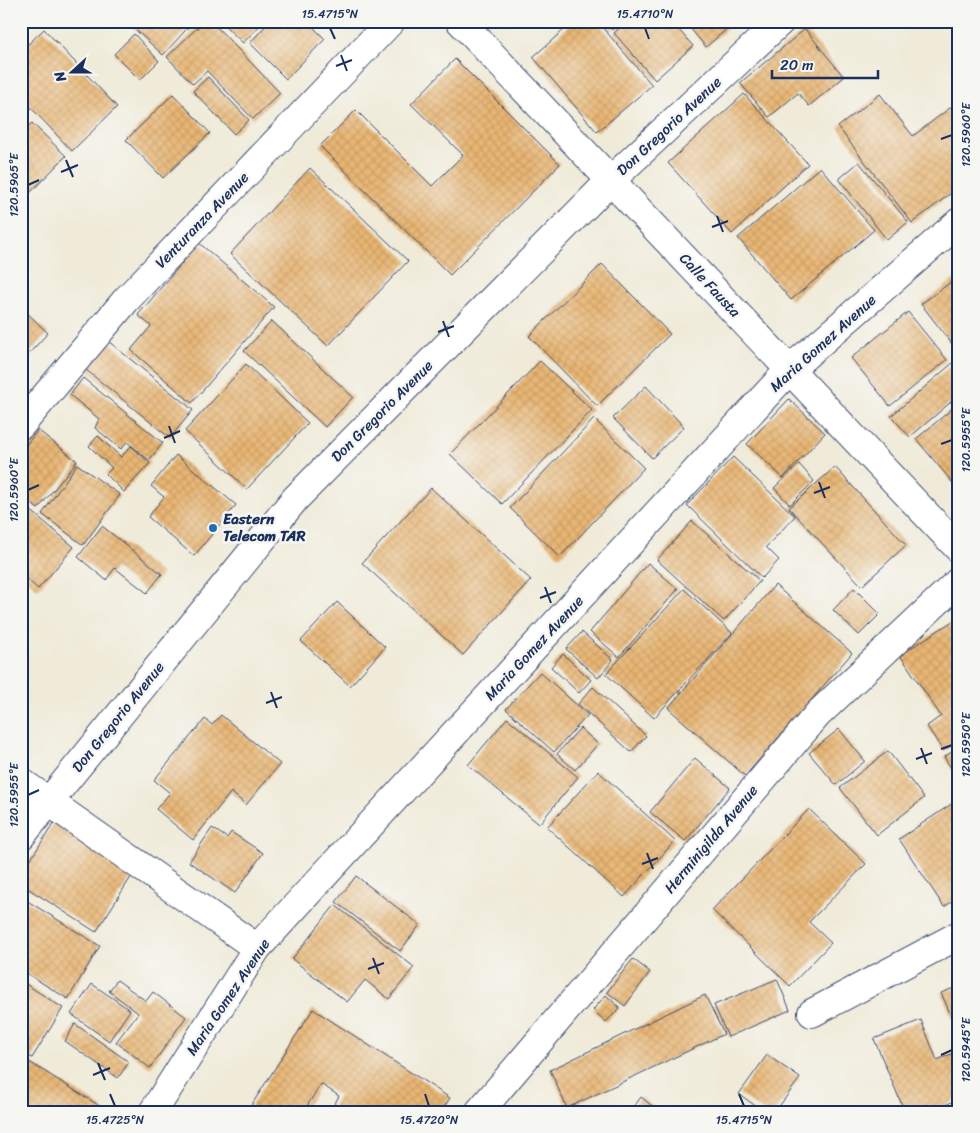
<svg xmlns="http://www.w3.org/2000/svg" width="980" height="1133" viewBox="0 0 980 1133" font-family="Sriracha,sans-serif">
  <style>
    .building { fill: url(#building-cross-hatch) }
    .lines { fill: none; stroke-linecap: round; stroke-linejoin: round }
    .street-casing { stroke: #3b4b70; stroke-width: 30 }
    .street { stroke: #fff; stroke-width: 28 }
    .ticks { fill: none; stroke: #1b2f5e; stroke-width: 2 }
    .poi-dot { fill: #1f6fb2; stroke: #f6f6f2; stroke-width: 2 }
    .labels { text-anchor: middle; stroke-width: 5; stroke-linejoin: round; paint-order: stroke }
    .street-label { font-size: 15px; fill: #1b2f5e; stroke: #f6f6f2 }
    .poi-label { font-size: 15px; font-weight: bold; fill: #1b2f5e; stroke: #f6f6f2; text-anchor: start }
    .neatline { fill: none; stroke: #1b2f5e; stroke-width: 2 }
    .ticks-label { font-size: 12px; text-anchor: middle; fill: #1b2f5e }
  </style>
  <defs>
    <pattern id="building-cross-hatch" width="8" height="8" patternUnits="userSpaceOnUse" patternTransform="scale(1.25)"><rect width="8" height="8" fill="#e9b673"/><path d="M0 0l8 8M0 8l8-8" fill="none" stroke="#c79d66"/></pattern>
  </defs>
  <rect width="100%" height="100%" fill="#f6f6f2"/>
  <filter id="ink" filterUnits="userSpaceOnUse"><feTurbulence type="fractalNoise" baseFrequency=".02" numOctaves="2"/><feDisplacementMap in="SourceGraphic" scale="10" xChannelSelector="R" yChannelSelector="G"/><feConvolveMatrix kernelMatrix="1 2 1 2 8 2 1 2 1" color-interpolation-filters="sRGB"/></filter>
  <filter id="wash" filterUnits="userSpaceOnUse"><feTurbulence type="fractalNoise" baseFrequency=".0096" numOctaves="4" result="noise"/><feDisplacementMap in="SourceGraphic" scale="20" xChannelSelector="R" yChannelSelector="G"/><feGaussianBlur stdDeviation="1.12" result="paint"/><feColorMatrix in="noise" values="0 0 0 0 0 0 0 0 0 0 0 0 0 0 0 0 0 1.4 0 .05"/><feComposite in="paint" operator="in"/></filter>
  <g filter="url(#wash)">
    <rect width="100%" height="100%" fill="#f0ebd9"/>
    <g id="blocks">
      <path class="building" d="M126,21H194L163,55Z
        M204,21H211L280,93L253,119L207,71L193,84L167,57Z
        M220,21H264L243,43Z
        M270,21H307L325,39L286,79L250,43Z
        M574,21H597L652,85L597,132L533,57Z
        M604,21H622L612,30Z
        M627,21H671L693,46L655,80L614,33Z
        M684,21H736L706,47Z
        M44,29L117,107L72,151L21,97V51Z
        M805,29L844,77L809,106L798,93L769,117L740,83Z
        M134,34L159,61L140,80L114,54Z
        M455,59L560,164L450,275L320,146L356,110L432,186L463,155L411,104Z
        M208,77L249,120L234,134L193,91Z
        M173,94L210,133L163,178L126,140Z
        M744,94L808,164L732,234L668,163Z
        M880,94L913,136L959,101V187L912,223L838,127Z
        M32,123L66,156L21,202V133Z
        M859,162L908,222L887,240L839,179Z
        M820,167L874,230L791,300L738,238Z
        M310,168L408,261L328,346L230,254Z
        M199,243L274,307L192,403L131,350L151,326L138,315Z
        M602,264L670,334L597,406L529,336Z
        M959,276V353L921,304Z
        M21,307L48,333L21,362Z
        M908,312L947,360L890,406L851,358Z
        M272,321L353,397L325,427L244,351Z
        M108,341L193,410L170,438L85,369Z
        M540,361L592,410L502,504L450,454Z
        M955,361L959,365V395L910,437L891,416Z
        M246,364L308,423L247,489L185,431Z
        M83,378L163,443L149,460L127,442L121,449L95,428L99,419L70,395Z
        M646,386L684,427L652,458L613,418Z
        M789,399L825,433L783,478L747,444Z
        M959,403V490L916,439Z
        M594,419L644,468L560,557L510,508Z
        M38,430L77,461L38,509L21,495V451Z
        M98,436L121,457L131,446L150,463L124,492L106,474L112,468L89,446Z
        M176,455L236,505L194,556L148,517L164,497L151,486Z
        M733,457L795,516L766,547L779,560L762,578L687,505Z
        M77,464L120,495L83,545L42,514Z
        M799,464L814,481L790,505L774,488Z
        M835,467L906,545L862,586L789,508Z
        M431,488L531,580L463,655L362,563Z
        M21,502L74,547L38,589L21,574Z
        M692,521L760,581L724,621L657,560Z
        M102,526L162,574L147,593L115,568L106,580L78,557Z
        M648,563L678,589L619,657L590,632Z
        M775,585L852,653L745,776L668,708Z
        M854,588L880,614L859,635L833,610Z
        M684,589L732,633L654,718L606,674Z
        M337,602L385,647L350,686L301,641Z
        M959,617V741L943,751L927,726L941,716L900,655Z
        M582,632L613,660L598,678L566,649Z
        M563,654L591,680L579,693L551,667Z
        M540,672L588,715L554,752L506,709Z
        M593,687L646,736L631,752L578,704Z
        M221,715L280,764L246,805L231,792L193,840L156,809L170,793L154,780L205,719L212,725Z
        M507,718L578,777L539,824L468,765Z
        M580,728L598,744L575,770L557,754Z
        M839,729L865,761L836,785L809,753Z
        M959,747V780L944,757Z
        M888,751L924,798L877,835L840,788Z
        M695,758L730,788L685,841L650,812Z
        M598,771L675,841L624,897L547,827Z
        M959,799V897L944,907L899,839Z
        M809,809L866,864L809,922L831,943L790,986L712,910Z
        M54,823L133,874L96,932L21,884V874Z
        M212,828L227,838L231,832L263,853L235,893L189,862Z
        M356,876L420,925L400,951L336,902Z
        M21,897L100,946L68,999L21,970Z
        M335,905L414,967L389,999L365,980L347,1002L292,959Z
        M633,959L650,972L625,1006L607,992Z
        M777,979L790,1010L728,1037L714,1005Z
        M117,980L146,1001L153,992L186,1017L150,1068L116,1042L138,1013L109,991Z
        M21,981L63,1008L32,1058L21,1052Z
        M92,984L130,1010L109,1041L71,1014Z
        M959,986V1033L941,993Z
        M606,995L620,1008L606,1022L593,1010Z
        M705,995L724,1034L567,1108L550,1070Z
        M313,1009L450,1098L441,1112H330L339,1096L321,1084L303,1112H247Z
        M921,1020L937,1060L956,1052L959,1058V1099L929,1112H905L874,1039Z
        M75,1024L129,1062L118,1078L65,1041Z
        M767,1055L800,1078L775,1112H764L739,1094Z
        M23,1058L103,1108L100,1112H21V1062Z
        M641,1097L660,1112H630Z"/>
    </g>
  </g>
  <g filter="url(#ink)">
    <use href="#blocks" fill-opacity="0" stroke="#3b4b70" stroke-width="1"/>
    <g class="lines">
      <defs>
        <path id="street" d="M460,21L959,549
          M21,425L126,300L391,21
          M21,782L257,948
          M21,836L295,499L611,180L781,21
          M812,1013L959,935
          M153,1112L257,948L790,369L959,222
          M479,1112L818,714L959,581"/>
      </defs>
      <use href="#street" class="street-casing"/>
      <use href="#street" class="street"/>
    </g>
  </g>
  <path class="ticks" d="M330,28L335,39M645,28L649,39M341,55L347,71M336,66L352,60M941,139L952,135M66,160L73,177M61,172L78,165M28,185L39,180M717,216L723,232M712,227L728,221M443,321L449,337M438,332L454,326M169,426L175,443M164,438L180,431M941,444L952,440M819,482L825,498M28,490L39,485M814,493L830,487M545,587L551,603M540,598L556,592M271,692L277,708M266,703L282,697M921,748L927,764M941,749L952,745M916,759L932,753M28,795L39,790M647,853L653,869M642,864L658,858M373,958L379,974M368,969L384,963M941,1055L952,1050M98,1063L105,1080M93,1075L110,1068M110,1094L115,1106M425,1094L429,1106M739,1094L744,1106"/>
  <circle class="poi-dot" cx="213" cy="528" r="5"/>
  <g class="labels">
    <g class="street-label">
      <text transform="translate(669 126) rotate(-43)" y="5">Don Gregorio Avenue</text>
      <text transform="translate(202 220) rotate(-46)" y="5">Venturanza Avenue</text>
      <text transform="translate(710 285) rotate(47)" y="5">Calle Fausta</text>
      <text transform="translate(823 343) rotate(-42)" y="5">Maria Gomez Avenue</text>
      <text transform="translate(382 411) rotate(-45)" y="5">Don Gregorio Avenue</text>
      <text transform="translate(534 648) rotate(-47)" y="5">Maria Gomez Avenue</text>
      <text transform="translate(118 717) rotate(-51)" y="5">Don Gregorio Avenue</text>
      <text transform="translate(711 839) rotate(-50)" y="5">Herminigilda Avenue</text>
      <text transform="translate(228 997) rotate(-56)" y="5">Maria Gomez Avenue</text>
    </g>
    <g class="poi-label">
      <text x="223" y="524">Eastern<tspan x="223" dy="17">Telecom TAR</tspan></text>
    </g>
  </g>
  <rect width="980" height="1133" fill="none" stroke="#f6f6f2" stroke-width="55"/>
  <g transform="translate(72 72) rotate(249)" stroke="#f6f6f2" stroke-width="4" paint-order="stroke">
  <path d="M0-4L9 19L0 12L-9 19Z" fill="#1b2f5e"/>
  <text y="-8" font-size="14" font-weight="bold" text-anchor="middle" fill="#1b2f5e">N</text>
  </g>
  <path d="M772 70v8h106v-8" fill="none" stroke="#1b2f5e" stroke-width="2.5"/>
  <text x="780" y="70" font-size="15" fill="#1b2f5e" stroke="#f6f6f2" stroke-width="4" paint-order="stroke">20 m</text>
  <rect x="28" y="28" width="924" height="1078" class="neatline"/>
  <g class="ticks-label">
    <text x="330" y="18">15.4715°N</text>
    <text x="645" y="18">15.4710°N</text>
    <text transform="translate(966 135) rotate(-90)" y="4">120.5960°E</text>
    <text transform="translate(14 185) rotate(-90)" y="4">120.5965°E</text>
    <text transform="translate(966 440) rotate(-90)" y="4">120.5955°E</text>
    <text transform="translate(14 490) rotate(-90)" y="4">120.5960°E</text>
    <text transform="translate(966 745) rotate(-90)" y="4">120.5950°E</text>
    <text transform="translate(14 795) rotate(-90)" y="4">120.5955°E</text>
    <text transform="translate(966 1050) rotate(-90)" y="4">120.5945°E</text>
    <text x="115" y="1124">15.4725°N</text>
    <text x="429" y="1124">15.4720°N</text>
    <text x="744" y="1124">15.4715°N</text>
  </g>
</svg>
